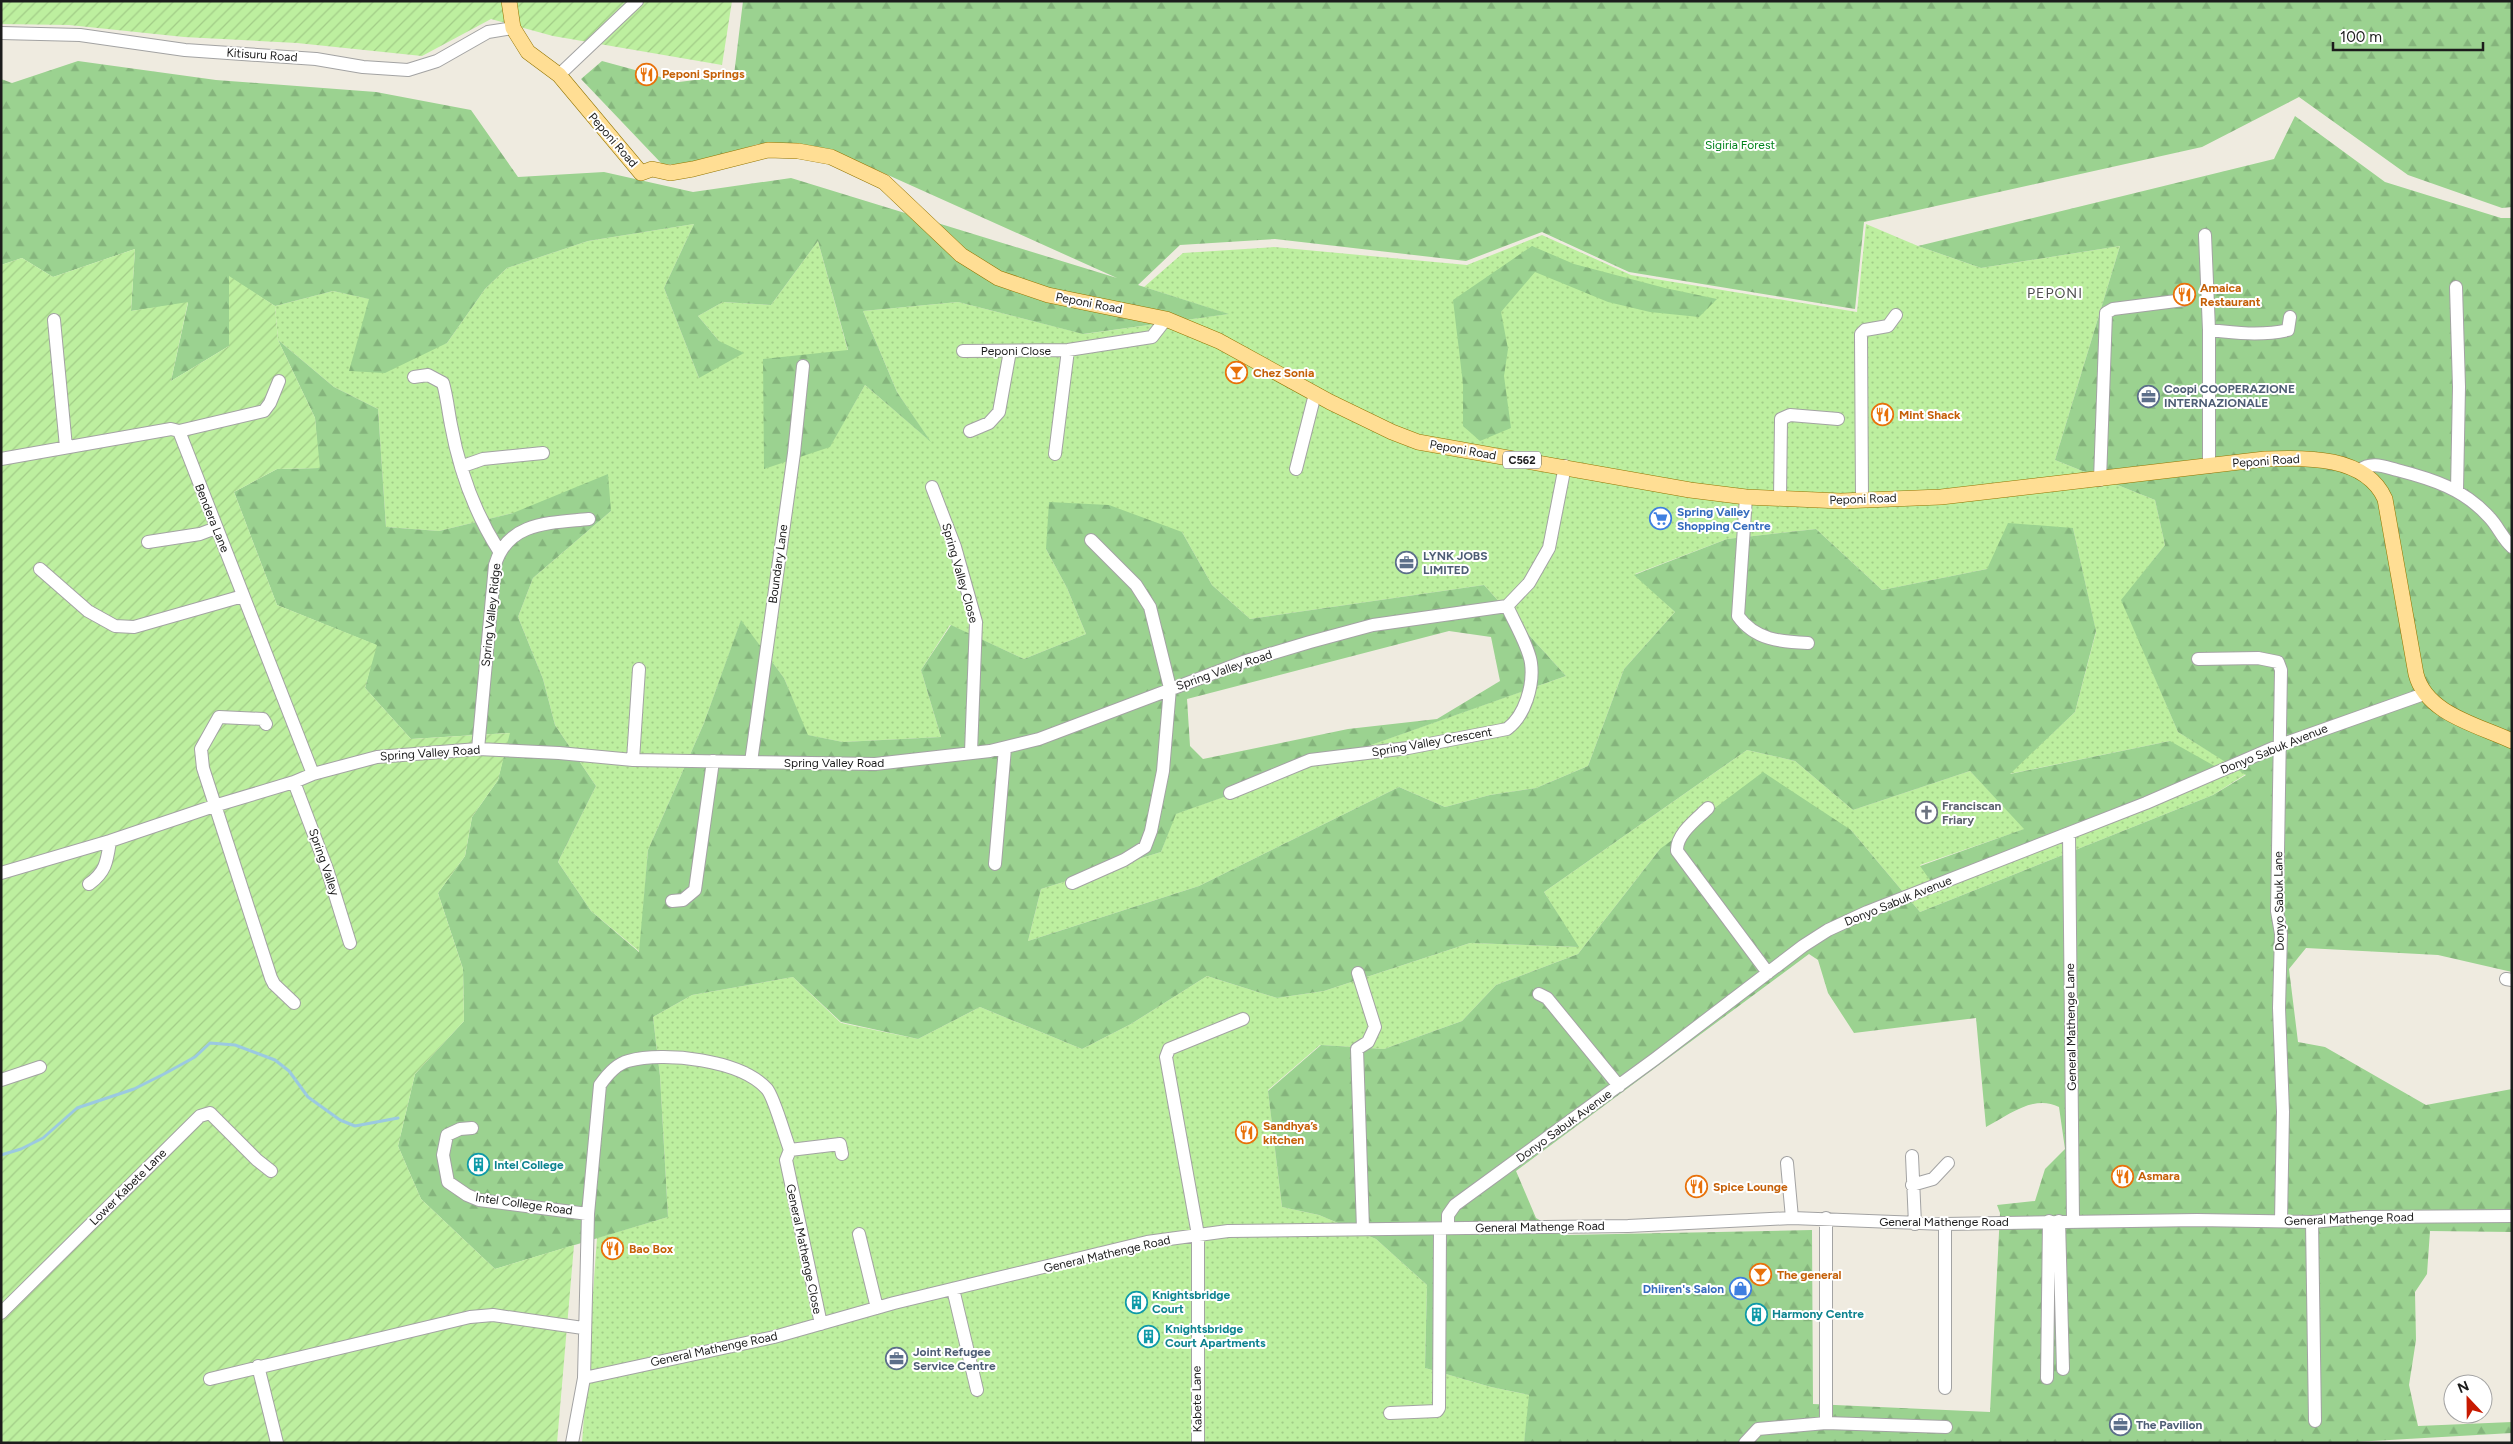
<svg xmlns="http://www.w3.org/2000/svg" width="2513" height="1444" viewBox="0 0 2513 1444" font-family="Figtree,sans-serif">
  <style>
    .grass { fill: url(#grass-dots) }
    .forest { fill: url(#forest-firs); fill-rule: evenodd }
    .garden { fill: url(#garden-furrows) }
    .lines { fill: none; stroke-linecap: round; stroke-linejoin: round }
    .stream { stroke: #9bc9e1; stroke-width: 3 }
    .minor-casing { stroke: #a3a3a3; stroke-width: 14 }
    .major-casing { stroke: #937500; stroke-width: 16 }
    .minor { stroke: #fff; stroke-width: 12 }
    .major { stroke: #ffde94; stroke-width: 15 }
    .labels { text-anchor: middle; stroke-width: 4; stroke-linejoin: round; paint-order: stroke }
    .shield { fill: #fff; stroke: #606060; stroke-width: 1 }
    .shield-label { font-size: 11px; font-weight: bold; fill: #1c1c1c }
    .street-label { font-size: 12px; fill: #1c1c1c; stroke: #fff }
    .food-label { font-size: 12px; font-weight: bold; fill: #c56008; stroke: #fff; text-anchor: start }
    .park-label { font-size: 12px; fill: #00831b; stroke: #fff }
    .service-label { font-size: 12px; font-weight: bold; fill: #4e5e75; stroke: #fff; text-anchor: start }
    .shop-label { font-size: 12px; font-weight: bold; fill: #366cbe; stroke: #fff; text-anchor: start }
    .worship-label { font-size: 12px; font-weight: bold; fill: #5b616d; stroke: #fff; text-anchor: start }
    .culture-label { font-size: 12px; font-weight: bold; fill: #0d838f; stroke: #fff; text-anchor: start }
    .neighbourhood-label { font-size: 14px; letter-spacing: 1px; fill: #4f4f4f; stroke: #fff }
  </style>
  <defs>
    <pattern id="grass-dots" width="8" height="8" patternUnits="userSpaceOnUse" patternTransform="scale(1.25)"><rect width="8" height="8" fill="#bdef9f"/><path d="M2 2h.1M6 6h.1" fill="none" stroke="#a2cc88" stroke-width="1.8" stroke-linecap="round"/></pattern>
    <pattern id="forest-firs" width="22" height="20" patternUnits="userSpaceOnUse" patternTransform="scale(1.25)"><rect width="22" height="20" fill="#9bd290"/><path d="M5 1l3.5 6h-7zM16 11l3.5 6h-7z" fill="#85b47c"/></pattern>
    <pattern id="garden-furrows" width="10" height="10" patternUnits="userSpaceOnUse" patternTransform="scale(1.25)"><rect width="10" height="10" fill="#bdef9f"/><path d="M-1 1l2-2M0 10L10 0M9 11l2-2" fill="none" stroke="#a2cc88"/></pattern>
  </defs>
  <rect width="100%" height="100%" fill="#efebe0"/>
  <path class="grass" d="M694,224L664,288L699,378L719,341L698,316L723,302L771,305L818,241L848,351L830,446L865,385L929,440L897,392L863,311L958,302L1084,334L1228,314L1144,287L1183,253L1274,247L1467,265L1542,235L1631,275L1857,312L1866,224L1918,246L1981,268L2120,246L2055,460L2155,500L2165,545L2122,600L2178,732L2246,774L2213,795L1920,912L1851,830L1660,849L1578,954L1496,985L1462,1021L1384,1049L1320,1045L1268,1090L1282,1207L1319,1215L1376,1239L1427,1285L1425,1368L1491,1387L1530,1395L1524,1443H582L597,1238L668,1217L660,1076L653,1017L692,995L793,977L841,1023L918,1039L980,1007L1082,1049L1131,1024L1207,976L1277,998L1324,991L1470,943L1578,947L1544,892L1747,750L1795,761L1853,810L1970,771L2025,829L1920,865L1938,890L2170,741L2009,774L2075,712L2096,632L2073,528L1987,569L1882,590L1816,529L1727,539L1635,574L1675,612L1624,669L1588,766L1536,788L1490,795L1445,807L1399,787L1199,886L1028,941L1041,889L1161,852L1175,814L1566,676L1484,585L1250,619L1212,585L1182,532L1046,549L1067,588L1086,634L1024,659L950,625L921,670L941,737L843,742L807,735L784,678L741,621L704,723L648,850L640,952L591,911L558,862L596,786L555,725L543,679L518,617L533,578L611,511L513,513L439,531L386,527L378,409L334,387L278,340L275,306L333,291L370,299L350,371L447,343L485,289L507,268L588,241Z"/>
  <path class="forest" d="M743,1H2512V207L2502,208L2408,175L2299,97L2202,147L1864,222L1855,309L1629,272L1542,232L1466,261L1275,239L1180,245L1138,285L1229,314L1083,334L958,302L863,311L897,392L931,442L865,385L830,447L764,469L763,359L848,350L818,241L771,305L723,302L698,316L719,341L744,353L699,378L664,288L694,224L588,241L507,268L485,289L447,343L385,373L349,371L369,299L333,291L275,306L229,277V346L171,381L188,303L131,311L135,249L53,277L22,258L1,265V79L12,83L78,61L216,80L376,92L471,110L518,177L604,172L693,192L791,178L1117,278L830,149L758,144L691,165L662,164L581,79L602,61L679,82L734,75Z
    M2295,116L2385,182L2501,218H2512V972L2438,955L2306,948L2289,969L2298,1042L2325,1047L2426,1105L2512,1089V1232L2430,1231L2427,1274L2415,1292L2416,1340L2409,1385L2418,1426L2512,1422V1433L2337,1443H1524L1529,1395L1491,1387L1425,1368L1427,1285L1376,1239L1319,1215L1282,1207L1268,1091L1321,1045L1384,1049L1462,1021L1496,985L1578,954L1660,849L1763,772L1851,830L1920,912L2213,795L2246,775L2178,732L2121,600L2165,545L2155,500L2055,460L2120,246L1981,268L1918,246L2274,159ZM1809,954L1818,960L1828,993L1854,1033L1976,1018L1986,1127C2009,1115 2034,1094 2059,1107L2065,1149L2045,1169L2035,1201L1997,1205L2000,1213L1990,1412L1813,1404L1812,1230L1566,1235L1536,1218L1516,1171Z
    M1532,246L1574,264L1665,288L1717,299L1699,317L1650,312L1608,302L1535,272L1501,312L1508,349L1504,376L1511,428L1480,441L1463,426V384L1453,300Z
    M278,340L334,387L378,409L386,527L439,531L513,513L608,474L611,511L533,578L518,617L543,679L555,725L596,786L558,862L591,911L639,952L648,850L704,723L741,620L784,678L808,735L843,742L941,737L921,670L951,625L1024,659L1086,634L1067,588L1046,549L1049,502L1109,505L1182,532L1212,585L1250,619L1484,585L1566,676L1176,814L1161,852L1041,889L1028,941L1199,886L1399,787L1445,807L1490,795L1536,788L1588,766L1624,669L1675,612L1634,575L1727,539L1816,529L1882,590L1987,569L2008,523L2073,528L2096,631L2075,712L2010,774L2170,741L2227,773L1937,890L1920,866L2024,829L1970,771L1853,810L1795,761L1747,750L1544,892L1579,947L1470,943L1324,991L1277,998L1207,976L1131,1024L1082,1049L980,1007L918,1039L841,1022L793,977L692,995L653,1017L660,1076L668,1217L495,1269L421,1199L398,1146L415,1074L464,1021L463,969L438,893L465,856L472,817L498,780L509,733L411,739L365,688L376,645L277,605L234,492L277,469L319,468L315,418ZM1449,631L1491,637L1500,681L1437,719L1348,729L1203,759L1190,746L1187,699Z"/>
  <path class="garden" d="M1,1H732L722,65L553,36L491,19L422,56L297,43L184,37L69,25L1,24Z
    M135,249L131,311L188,302L171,381L229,346V276L275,306L278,340L315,418L320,468L277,469L234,492L277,605L377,645L365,688L411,739L510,733L498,780L472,817L465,856L438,893L463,969L464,1021L415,1074L398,1146L421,1199L495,1269L574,1245L557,1443H1V265L22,258L53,277Z"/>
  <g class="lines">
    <path class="stream" d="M1,1155L21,1149L43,1138L77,1108L134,1089L164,1074L195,1057L210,1043L235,1045L275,1060L289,1071L308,1097L340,1120L355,1126L398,1118"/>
    <defs>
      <path id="minor" d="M1,33L80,35L185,50L316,59L363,67L408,70L437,61L488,32L513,28
        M559,75L637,1
        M2205,235L2209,330V467
        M2456,287L2459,387L2457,490
        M54,320L66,447
        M2209,330C2235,333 2262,336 2288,330L2290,317
        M963,351L1068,350L1152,337L1166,319
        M414,377L428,375L443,383C447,397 448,410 451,425C459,469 475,513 499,551
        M179,431L264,411L270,403L279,381
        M970,431L989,423L999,412L1010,351
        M1055,454L1068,350
        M1,459L171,429L179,431L313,774
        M463,466L483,459L543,453
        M1296,469L1315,394
        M2360,470C2371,461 2385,467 2397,470C2432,479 2464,489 2489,517C2498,526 2502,538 2512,547
        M2100,480L2106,313L2113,309L2184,300
        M932,487L955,547L976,622L971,752
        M1746,497L1738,616C1755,640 1781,642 1808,643
        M1780,499L1781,419L1790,415L1838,419
        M1862,501L1861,334L1865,330L1888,326L1896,315
        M148,542L200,534L216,528
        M40,569L88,611L115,626L134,627L243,596
        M2198,659L2258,658L2278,662L2281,670L2277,911L2281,934L2279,1008L2283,1112L2281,1221
        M266,724L263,719L219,717L201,749L203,768L271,978L274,984L294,1003
        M478,749L495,565C508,521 551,523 589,519
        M633,760L639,669
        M751,762L794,453L803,366
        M294,782L327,869L350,943
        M1230,793L1310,760L1408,748L1507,729C1525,716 1534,685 1531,663C1529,647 1514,622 1507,606
        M1708,808C1697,819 1676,834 1677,851L1768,973
        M2069,833L2073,1221
        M995,864L1005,748
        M1,873L110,841L214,806L294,782L313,774L377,757L478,749L559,753L633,760L875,764L990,751L1039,739L1243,662L1310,642L1373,625L1507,606L1529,583L1549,548L1565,466
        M1072,883L1124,860L1145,847L1151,831L1163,771L1170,688L1150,607L1136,585L1091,540
        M89,884C106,872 107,861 110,841
        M672,901L683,900L695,890L713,761
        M1358,973L1375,1027L1368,1042L1357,1049L1363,1229
        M2506,979L2512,980
        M1539,994L1547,998L1619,1086
        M1,1080L40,1067
        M472,1128L460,1129L447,1135L443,1155L448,1182L467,1195L479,1200L588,1214
        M1912,1156L1915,1224
        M1787,1163L1792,1218
        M1912,1185L1933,1179L1948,1163
        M2059,1221L2063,1369
        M2312,1222L2315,1421
        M1448,1228V1215L1455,1205L1655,1059L1803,946L1828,930L1867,912L2146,803L2280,745L2424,694
        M859,1234L877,1308
        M953,1289L977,1390
        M1,1313L200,1116L210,1113L257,1160L271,1171
        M821,1324L786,1160L790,1150L840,1144L842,1154
        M258,1366L277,1443
        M584,1378L774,1337L894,1303L1147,1242L1228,1231L1628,1226L1792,1218L1945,1224L2197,1220L2312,1222L2365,1217L2512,1216
        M2047,1378L2049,1221
        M210,1379L470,1317L493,1315L583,1328
        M1945,1388V1224
        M1390,1413L1437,1411L1439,1408L1440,1229
        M1826,1423L1946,1427
        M572,1443L584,1378L588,1214L600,1085C607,1075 616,1064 628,1061C665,1051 741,1060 767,1089C774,1097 785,1137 790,1150
        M1198,1443V1235L1166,1057L1169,1049L1243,1019
        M1745,1443L1758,1429L1826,1423V1218"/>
      <path id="major" d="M509,1L513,28L528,52L559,75L641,173L652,169L670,173L693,169L768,150L798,151L831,157L884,182L961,255L998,278L1048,295L1166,319L1219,341L1330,402L1392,432L1418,442L1690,490L1746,497L1841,501L1941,497L2265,459C2306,457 2366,456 2385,499L2416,674C2426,714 2478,725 2512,741"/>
    </defs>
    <use href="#minor" class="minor-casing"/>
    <use href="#major" class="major-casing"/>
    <use href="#minor" class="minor"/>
    <use href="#major" class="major"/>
  </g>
  <defs>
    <symbol id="restaurant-ring" viewBox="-11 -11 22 22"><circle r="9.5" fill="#fff" stroke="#e8710a" stroke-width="1.5"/><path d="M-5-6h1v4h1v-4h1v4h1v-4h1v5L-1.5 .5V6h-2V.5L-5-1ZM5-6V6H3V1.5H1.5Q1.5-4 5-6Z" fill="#e8710a"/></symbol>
    <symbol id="bar-ring" viewBox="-11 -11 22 22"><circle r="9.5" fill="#fff" stroke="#e8710a" stroke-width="1.5"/><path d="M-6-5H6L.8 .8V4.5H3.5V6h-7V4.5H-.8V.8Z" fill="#e8710a"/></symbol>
    <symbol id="office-ring" viewBox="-11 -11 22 22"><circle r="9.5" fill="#fff" stroke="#5c6f8a" stroke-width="1.5"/><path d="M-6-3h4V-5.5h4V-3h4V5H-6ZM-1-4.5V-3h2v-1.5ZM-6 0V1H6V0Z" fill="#5c6f8a"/></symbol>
    <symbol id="supermarket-ring" viewBox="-11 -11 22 22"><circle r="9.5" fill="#fff" stroke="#3f7fe0" stroke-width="1.5"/><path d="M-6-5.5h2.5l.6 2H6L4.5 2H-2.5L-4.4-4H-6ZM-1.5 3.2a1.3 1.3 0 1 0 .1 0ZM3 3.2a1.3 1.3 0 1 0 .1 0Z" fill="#3f7fe0"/></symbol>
    <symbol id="church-ring" viewBox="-11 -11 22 22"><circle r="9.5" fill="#fff" stroke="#6b7280" stroke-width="1.5"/><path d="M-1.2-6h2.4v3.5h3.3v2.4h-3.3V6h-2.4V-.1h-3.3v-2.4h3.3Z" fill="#6b7280"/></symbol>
    <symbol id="building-ring" viewBox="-11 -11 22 22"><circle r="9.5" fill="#fff" stroke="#0f9aa8" stroke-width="1.5"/><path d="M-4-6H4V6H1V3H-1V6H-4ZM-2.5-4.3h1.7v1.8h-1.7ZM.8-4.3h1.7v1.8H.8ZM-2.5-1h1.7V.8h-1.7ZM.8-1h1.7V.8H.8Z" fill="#0f9aa8"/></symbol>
    <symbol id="shop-ring" viewBox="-11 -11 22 22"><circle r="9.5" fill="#fff" stroke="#3f7fe0" stroke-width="1.5"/><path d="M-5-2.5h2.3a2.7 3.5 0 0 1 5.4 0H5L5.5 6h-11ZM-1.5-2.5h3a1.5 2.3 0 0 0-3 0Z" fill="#3f7fe0"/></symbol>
  </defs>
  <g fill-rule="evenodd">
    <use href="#restaurant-ring" x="634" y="62" width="25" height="25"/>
    <use href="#restaurant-ring" x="2172" y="282" width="25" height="25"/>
    <use href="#bar-ring" x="1224" y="360" width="25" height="25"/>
    <use href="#office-ring" x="2136" y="384" width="25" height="25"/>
    <use href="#restaurant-ring" x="1870" y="402" width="25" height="25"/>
    <use href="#supermarket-ring" x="1648" y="506" width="25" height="25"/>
    <use href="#office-ring" x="1394" y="550" width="25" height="25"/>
    <use href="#church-ring" x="1914" y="800" width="25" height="25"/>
    <use href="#restaurant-ring" x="1234" y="1120" width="25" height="25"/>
    <use href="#building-ring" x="466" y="1152" width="25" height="25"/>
    <use href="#restaurant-ring" x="2110" y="1164" width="25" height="25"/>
    <use href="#restaurant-ring" x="1684" y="1174" width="25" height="25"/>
    <use href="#restaurant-ring" x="600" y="1236" width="25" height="25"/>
    <use href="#bar-ring" x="1748" y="1262" width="25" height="25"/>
    <use href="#shop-ring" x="1728" y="1276" width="25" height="25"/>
    <use href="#building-ring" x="1124" y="1290" width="25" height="25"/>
    <use href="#building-ring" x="1744" y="1302" width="25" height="25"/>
    <use href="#building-ring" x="1136" y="1324" width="25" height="25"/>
    <use href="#office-ring" x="884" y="1346" width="25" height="25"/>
    <use href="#office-ring" x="2108" y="1412" width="25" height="25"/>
  </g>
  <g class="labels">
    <rect class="shield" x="1503" y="451.5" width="38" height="17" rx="4"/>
    <g class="shield-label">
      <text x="1522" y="464">C562</text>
    </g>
    <g class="street-label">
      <text transform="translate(262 55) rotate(4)" y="4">Kitisuru Road</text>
      <text transform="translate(613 140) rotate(49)" y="4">Peponi Road</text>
      <text transform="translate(1089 303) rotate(11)" y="4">Peponi Road</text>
      <text x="1016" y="355">Peponi Close</text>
      <text transform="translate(1463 450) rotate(10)" y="4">Peponi Road</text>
      <text transform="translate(2266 461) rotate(-4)" y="4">Peponi Road</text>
      <text transform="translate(1863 499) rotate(-2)" y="4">Peponi Road</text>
      <text transform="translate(212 518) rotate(68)" y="4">Bendera Lane</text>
      <text transform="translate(778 564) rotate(-82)" y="4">Boundary Lane</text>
      <text transform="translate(960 573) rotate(74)" y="4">Spring Valley Close</text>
      <text transform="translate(491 615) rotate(-84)" y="4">Spring Valley Ridge</text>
      <text transform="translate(1224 670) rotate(-19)" y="4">Spring Valley Road</text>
      <text transform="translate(1432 742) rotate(-10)" y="4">Spring Valley Crescent</text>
      <text transform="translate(2274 749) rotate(-22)" y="4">Donyo Sabuk Avenue</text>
      <text transform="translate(430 753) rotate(-4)" y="4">Spring Valley Road</text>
      <text x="834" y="767">Spring Valley Road</text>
      <text transform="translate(324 862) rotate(71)" y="4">Spring Valley</text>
      <text transform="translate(1898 901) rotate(-22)" y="4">Donyo Sabuk Avenue</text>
      <text transform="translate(2279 901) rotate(-91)" y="4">Donyo Sabuk Lane</text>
      <text transform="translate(2071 1027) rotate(-91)" y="4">General Mathenge Lane</text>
      <text transform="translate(1564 1126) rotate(-36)" y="4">Donyo Sabuk Avenue</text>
      <text transform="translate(128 1187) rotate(-45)" y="4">Lower Kabete Lane</text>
      <text transform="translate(524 1204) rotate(8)" y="4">Intel College Road</text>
      <text transform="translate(2349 1219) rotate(-2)" y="4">General Mathenge Road</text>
      <text x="1944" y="1226">General Mathenge Road</text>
      <text transform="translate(1540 1227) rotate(-1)" y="4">General Mathenge Road</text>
      <text transform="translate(804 1249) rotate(78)" y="4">General Mathenge Close</text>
      <text transform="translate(1107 1254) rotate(-13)" y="4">General Mathenge Road</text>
      <text transform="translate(714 1349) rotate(-12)" y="4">General Mathenge Road</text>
      <text transform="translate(1197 1399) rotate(-91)" y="4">Kabete Lane</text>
    </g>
    <g class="food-label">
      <text x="662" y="78">Peponi Springs</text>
      <text x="2200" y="292">Amaica<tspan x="2200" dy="14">Restaurant</tspan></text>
      <text x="1253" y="377">Chez Sonia</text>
      <text x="1899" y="419">Mint Shack</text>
      <text x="1263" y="1130">Sandhya’s<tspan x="1263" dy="14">kitchen</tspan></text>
      <text x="2138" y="1180">Asmara</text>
      <text x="1713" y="1191">Spice Lounge</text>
      <text x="629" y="1253">Bao Box</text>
      <text x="1777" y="1279">The general</text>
    </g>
    <g class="park-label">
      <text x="1740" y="149">Sigiria Forest</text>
    </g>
    <g class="service-label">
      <text x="2164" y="393">Coopi COOPERAZIONE<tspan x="2164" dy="14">INTERNAZIONALE</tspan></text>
      <text x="1423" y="560">LYNK JOBS<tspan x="1423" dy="14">LIMITED</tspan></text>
      <text x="913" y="1356">Joint Refugee<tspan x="913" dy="14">Service Centre</tspan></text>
      <text x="2136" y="1429">The Pavilion</text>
    </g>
    <g class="shop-label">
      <text x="1677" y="516">Spring Valley<tspan x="1677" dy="14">Shopping Centre</tspan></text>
      <text x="1724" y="1293" text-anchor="end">Dhiiren's Salon</text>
    </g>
    <g class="worship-label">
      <text x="1942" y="810">Franciscan<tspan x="1942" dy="14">Friary</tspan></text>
    </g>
    <g class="culture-label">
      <text x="494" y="1169">Intel College</text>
      <text x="1152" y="1299">Knightsbridge<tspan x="1152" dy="14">Court</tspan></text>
      <text x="1772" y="1318">Harmony Centre</text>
      <text x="1165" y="1333">Knightsbridge<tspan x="1165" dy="14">Court Apartments</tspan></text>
    </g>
    <g class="neighbourhood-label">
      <text x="2055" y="298">PEPONI</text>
    </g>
  </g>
  <rect width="2513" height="1444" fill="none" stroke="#1c1c1c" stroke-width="5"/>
  <g transform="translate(2468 1399) rotate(338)"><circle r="24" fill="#ffffff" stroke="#a4a4a4"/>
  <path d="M0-4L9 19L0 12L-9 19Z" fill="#c71900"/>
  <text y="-8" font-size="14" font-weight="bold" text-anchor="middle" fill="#1c1c1c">N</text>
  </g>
  <path d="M2333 42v8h150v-8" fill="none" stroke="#1c1c1c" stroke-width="2.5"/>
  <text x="2340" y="42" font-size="15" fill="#1c1c1c" stroke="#ffffff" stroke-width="4" paint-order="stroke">100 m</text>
</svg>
